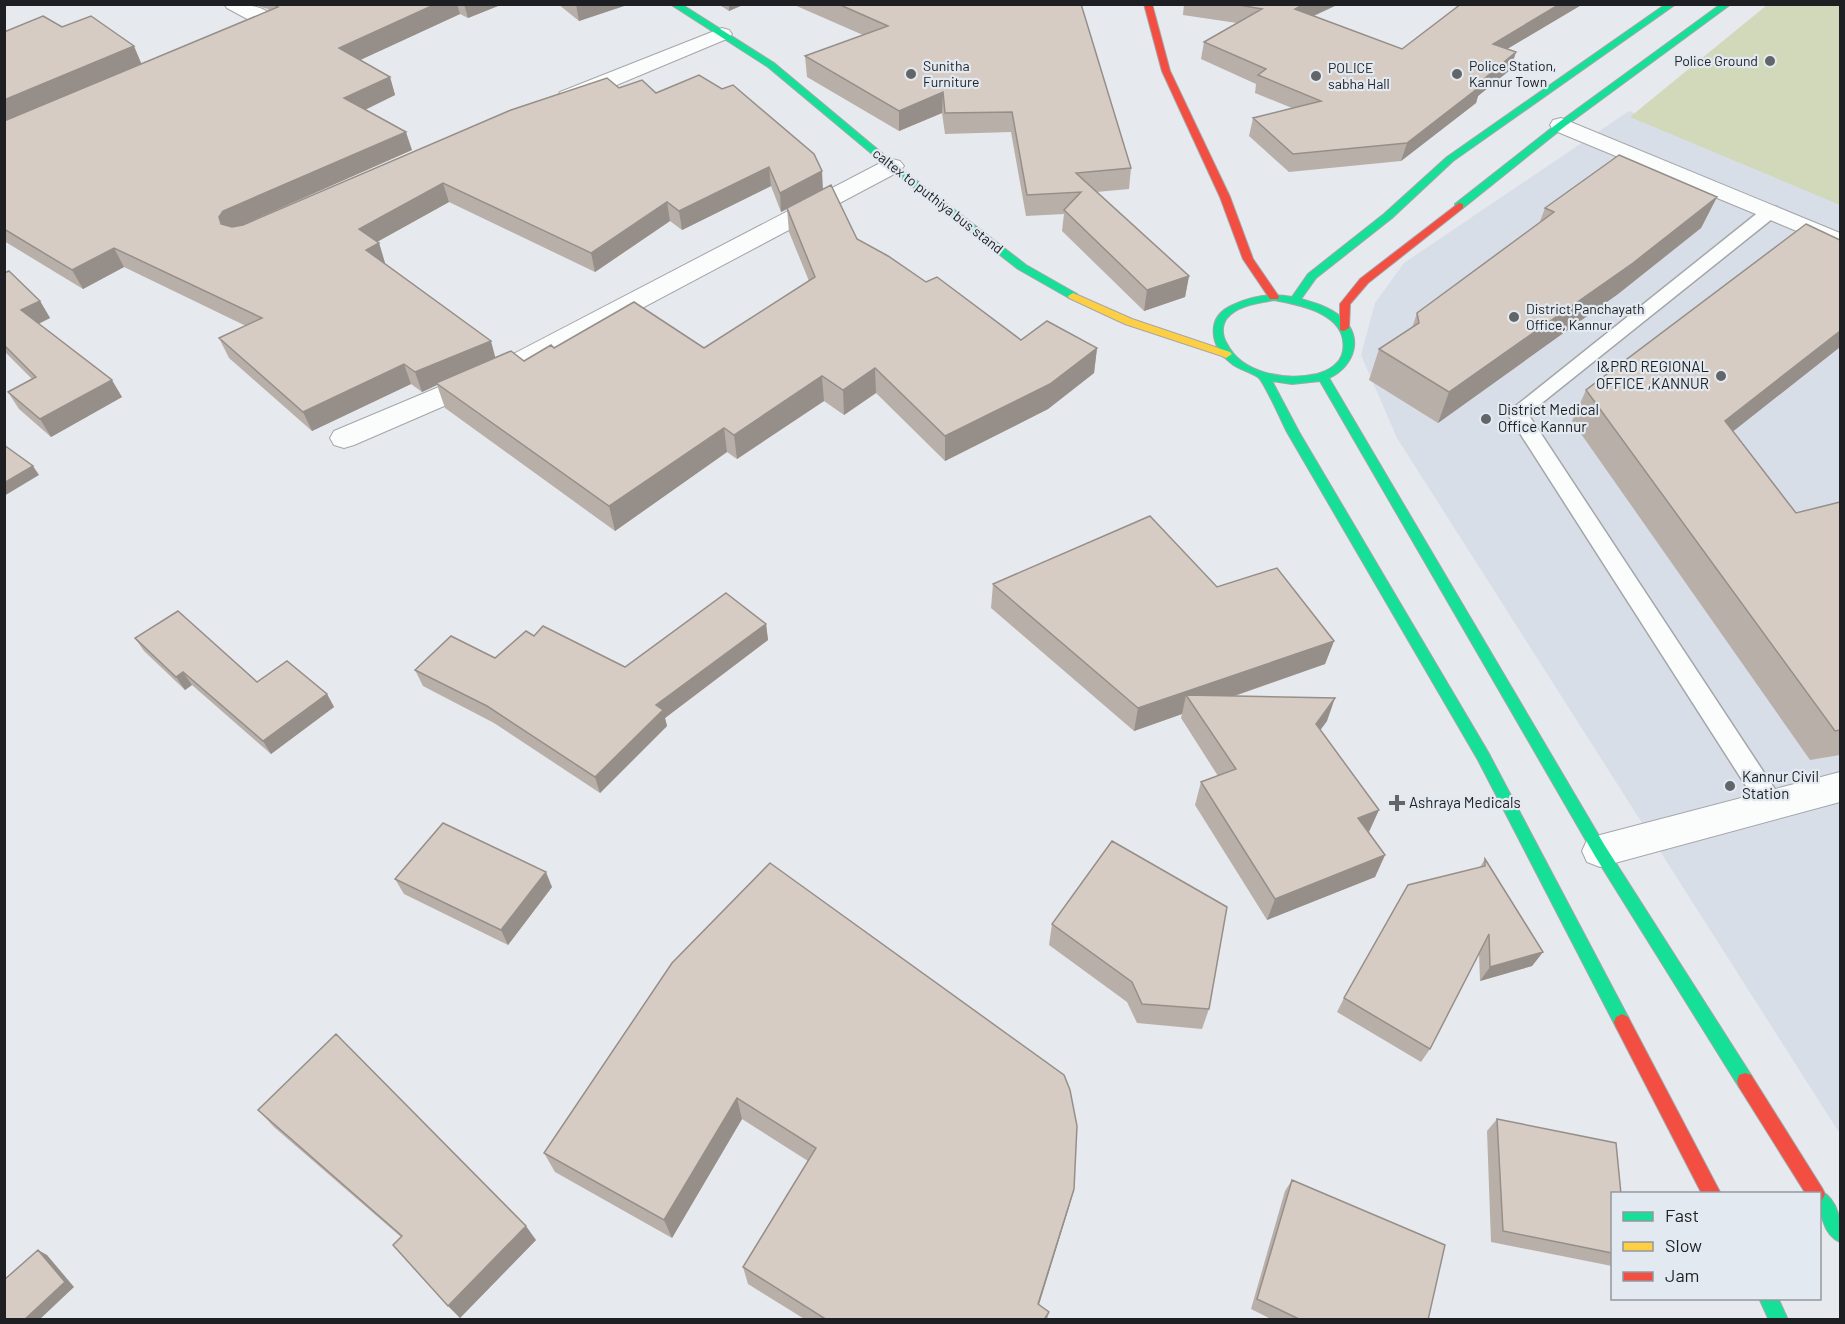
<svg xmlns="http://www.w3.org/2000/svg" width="1845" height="1324" viewBox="0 0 1845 1324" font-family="Barlow,sans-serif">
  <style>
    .built { fill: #d8dee8 }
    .green { fill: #d2d8ba }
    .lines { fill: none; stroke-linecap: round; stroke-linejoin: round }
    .lane-casing { stroke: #a5a6a9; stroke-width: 3 }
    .street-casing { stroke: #a5a6a9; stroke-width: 2 }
    .fast-casing { stroke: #a5a6a9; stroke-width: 2 }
    .slow-casing { stroke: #a5a6a9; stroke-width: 2 }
    .jam-casing { stroke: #a5a6a9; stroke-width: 2 }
    .lane { fill: #fbfcfc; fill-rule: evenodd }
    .street { fill: #fbfcfc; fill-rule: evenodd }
    .fast { fill: #16e098; fill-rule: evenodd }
    .slow { fill: #ffcf43; fill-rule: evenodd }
    .jam { fill: #f24e42; fill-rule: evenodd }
    .wall { fill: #b9afa9; fill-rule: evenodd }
    .shaded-wall { fill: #968f89 }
    .building { fill: #d7ccc4; stroke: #968f89; stroke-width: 1.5 }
    .poi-dot { fill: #636669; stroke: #e3e9f0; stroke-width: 2 }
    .labels { text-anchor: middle; stroke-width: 4.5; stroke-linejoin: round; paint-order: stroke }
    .far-poi-label { font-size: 14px; fill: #1d1f22; stroke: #e3e9f0; text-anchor: start }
    .far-street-label { font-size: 14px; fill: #1d1f22; stroke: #e3e9f0 }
    .poi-label { font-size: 15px; fill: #1d1f22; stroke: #e3e9f0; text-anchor: start }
  </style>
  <rect width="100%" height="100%" fill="#e6e9ed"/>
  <path class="built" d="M1629,111L1840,198V1134L1397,438L1361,355L1375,303L1404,263Z"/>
  <path class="green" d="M1767,5H1840V205L1630,117Z"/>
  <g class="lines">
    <defs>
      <path id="lane" d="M1771,206L1777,207L1779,211L1777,215L1528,414L1780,797L1783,804L1780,811L1771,814L1762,811L1507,413L1765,207Z"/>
      <path id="street" d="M224,4C242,4 266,4 277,21L274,25C260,32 244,43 229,39L226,35L229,31L251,21L227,8Z
        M722,28L729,30L732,34L729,38L576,102L568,104L560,102L557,97L560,92Z
        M1561,118L1840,233V249L1553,130L1550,125L1553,120Z
        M892,159L900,161L904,166L900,171L516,375L354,445L344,448L334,445L330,438L334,431L496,363L884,161Z
        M1840,772V802L1600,867L1587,862L1582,851L1587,840L1600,835Z"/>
      <path id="fast" d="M670,4H681L774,63L895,164L1026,265L1077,294V298H1069L1018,269L889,168L768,67Z
        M1666,4H1676L1453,161L1392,218L1316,278L1301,299C1315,303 1329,307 1341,317C1364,336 1355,366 1329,378L1605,846L1751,1075L1753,1081L1751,1087L1745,1089L1739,1087L1595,856L1320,381L1292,384L1272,381L1299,432L1488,752L1628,1017L1630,1022L1628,1027L1622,1030L1616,1027L1478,760L1287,432C1282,422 1265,384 1259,378C1252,372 1239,370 1231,363C1210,346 1205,317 1233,305C1252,296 1272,293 1292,297L1308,274L1384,214L1447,157ZM1274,300C1301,305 1349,314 1343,351C1341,364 1328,371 1317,374C1286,381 1242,374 1227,344C1222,336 1221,326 1227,318C1238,305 1259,303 1274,300Z
        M1721,4H1731L1564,127L1463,208H1455V204L1558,123Z
        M1820,1191C1839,1199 1842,1225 1840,1242C1822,1234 1820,1211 1820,1194H1814Z
        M1759,1298H1778L1788,1320H1769Z"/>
      <path id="slow" d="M1073,293L1132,319L1230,352L1232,354L1226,358L1222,356L1125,324L1069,298L1068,296Z"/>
      <path id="jam" d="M1144,4H1152L1170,71L1230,197L1253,259L1279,297L1278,299H1270L1243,259L1220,197L1162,71Z
        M1459,203L1463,204V208L1368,283L1350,304L1349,328L1344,331L1340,330V304L1360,279Z
        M1622,1014L1628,1017L1721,1194H1702L1616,1027L1614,1022L1616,1017Z
        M1745,1073L1751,1075L1822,1188L1825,1194L1822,1200L1820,1201V1194H1806L1739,1087L1737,1081L1739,1075Z"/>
    </defs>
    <use href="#lane" class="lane-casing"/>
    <use href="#street" class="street-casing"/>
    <use href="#fast" class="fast-casing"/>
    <use href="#slow" class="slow-casing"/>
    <use href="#jam" class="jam-casing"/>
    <use href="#lane" class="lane"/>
    <use href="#street" class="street"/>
    <use href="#fast" class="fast"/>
    <use href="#slow" class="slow"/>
    <use href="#jam" class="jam"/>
  </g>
  <path class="wall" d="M250,4H503L468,18L460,14L360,60L390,77L395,95L365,110L412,150L242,225L619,88L656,93L823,189L857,239L1021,340L1097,348L1094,373L1048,409L945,461L876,393L844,415L824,401L737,459L727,452L615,531L445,408L437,385L422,392L411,384L312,431L229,358L219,338L246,326L124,267L83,289L4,241V32L62,27L142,64L269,11L268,9ZM771,186L781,212L787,209L789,232L809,281L704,348H554L524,361L496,358L384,263H385L379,243L377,242L449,202L595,272L670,221L682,230Z
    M558,4H624V6L579,21Z
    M718,4H745L729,11Z
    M792,4H1081L1131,168L1129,189L1096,192L1189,276L1185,297L1144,311L1062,231L1064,214L1026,216L1011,132L945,134L942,113L899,131L807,77L805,56L863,35Z
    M1184,4H1339L1314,16L1402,49L1583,4L1507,49L1516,52L1510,70L1478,96L1476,103L1401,161L1289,172L1249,136L1253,118L1292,108L1255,93L1256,84L1201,59L1204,42L1237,23L1183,15Z
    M1717,197L1701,228L1618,294L1438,423L1369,380L1379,349L1412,328L1417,313L1539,224L1545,208Z
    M4,273L40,301L50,318L39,324L122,397L51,437L19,409L8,392L32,379L4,351Z
    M1840,347L1733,431L1796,513L1840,502V755L1810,760L1572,421L1586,390Z
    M993,584L1217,587L1334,641L1325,664L1235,696L1327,721L1320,730L1369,832L1385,855L1375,877L1267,920L1195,805L1201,782L1218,776L1181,718L1182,714L1134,731L991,608Z
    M766,624L768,640L665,718L667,726L600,793L494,723L423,686L415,670L495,658L534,636L625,667Z
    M135,638L257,682L327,694L334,707L271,754L192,685L185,690L144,651Z
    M1485,859L1543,952L1532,966L1480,981L1479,952L1430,1049L1421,1062L1337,1012L1344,998L1480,867Z
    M395,879L552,887L508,945L404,894Z
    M1052,924L1209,1009L1202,1029L1137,1023L1127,1002L1049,945Z
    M672,963L1074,1189L1069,1207L1039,1305L1049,1312L1047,1320H806L748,1284L743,1267L808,1161L742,1119L672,1238L555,1172L544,1153Z
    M258,1110L536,1240L460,1318L401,1237L274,1127Z
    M1497,1119L1612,1194V1266L1491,1242L1487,1131Z
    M1292,1180L1428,1320H1273L1251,1309L1285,1191Z"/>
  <path class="shaded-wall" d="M436,4H457L460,14L345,67L339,48Z
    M464,4H503L468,18Z
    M576,4H624V6L579,21Z
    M729,4H745L729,11Z
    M1304,4H1339L1291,26L1295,9Z
    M1560,4H1583L1487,61L1493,44Z
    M134,46L142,65L4,123V100Z
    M1516,52L1510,70L1478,96L1476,103L1401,161L1407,143Z
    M390,77L395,95L350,117L344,98Z
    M943,92L942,113L899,131V111Z
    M406,132L412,150L231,230L227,236L219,217L223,211Z
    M769,167L771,186L682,230L679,211Z
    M822,171L823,190L781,212L780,193Z
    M443,183L449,202L366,248L359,229Z
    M1717,197L1701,228L1618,294L1438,423L1449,392Z
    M667,202L670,221L595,272L591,253Z
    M379,243L385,263L373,269L366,250Z
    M114,248L124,267L83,289L72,270Z
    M1189,276L1185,297L1144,311L1147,290Z
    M40,301L50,318L31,327L21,310Z
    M1840,331V347L1707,452L1725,421Z
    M491,341L496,360L436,383L437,385L422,392L415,372Z
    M1097,348L1094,373L1048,409L945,461V436Z
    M404,364L411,384L312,431L303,412Z
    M875,368L876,393L844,415L843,390Z
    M822,376L824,401L737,459L734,435Z
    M112,380L122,397L51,437L40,419Z
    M724,428L727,452L615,531L609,506Z
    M33,466L39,475L4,496V483Z
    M766,624L768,640L665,718L667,726L600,793L595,777L656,705Z
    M1334,641L1325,664L1196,709L1186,695L1182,714L1134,731L1138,708Z
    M183,672L192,685L185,690L176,677Z
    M327,694L334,707L271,754L263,741Z
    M1335,698L1327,721L1308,747L1316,724Z
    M1379,810L1369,832L1358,818Z
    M1385,855L1375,877L1267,920L1275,899Z
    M546,872L552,887L508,945L501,930Z
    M1543,952L1532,966L1480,981L1490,967Z
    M737,1098L742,1119L672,1238L664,1220Z
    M1074,1189L1069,1207L1034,1320L1038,1304Z
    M526,1226L536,1240L460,1318L448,1306Z
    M38,1250L47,1255L74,1287L39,1320H24Z"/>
  <path class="building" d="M272,4H436L339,48L390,77L344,98L406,132L223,211L219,217L221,224L232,227L243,225L511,110L607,78L619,88L642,80L656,93L699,75L722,89L733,85L814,154L822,171L780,193L769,167L679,211L667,202L591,253L443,183L359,229L379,243L366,250L491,341L415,372L404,364L303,412L219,338L262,318L114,248L72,270L4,229V121L278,7Z
    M838,4H1081L1131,168L1076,173L1189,276L1147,290L1064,210L1081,192L1027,195L1012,112L945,113L943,92L899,111L805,56L888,26Z
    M1233,4H1304L1295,9L1402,49L1461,4H1560L1493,44L1516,52L1478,84L1482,85L1407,143L1293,154L1253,118L1321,101L1258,75L1266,69L1204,42L1262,9Z
    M43,16L62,27L91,16L134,46L4,100V32Z
    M1619,155L1717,197L1633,263L1449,392L1379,349L1419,323L1417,313L1554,212L1545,208Z
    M831,185L857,239L888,256L926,282L937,277L1021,340L1047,321L1097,348L1050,384L945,436L875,368L843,390L822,376L734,435L724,428L609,506L436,383L511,351L524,361L551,345L554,348L634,302L704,348L815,277L787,208Z
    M1806,224L1840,240V331L1725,421L1796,513L1840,502V730L1835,731L1586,390Z
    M9,271L40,301L21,310L112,380L40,419L8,392L36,377L4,345V273Z
    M4,445L33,466L4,483Z
    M1150,516L1217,587L1277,568L1334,641L1138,708L993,584Z
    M726,593L766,624L656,705L663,710L595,777L487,706L415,670L451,636L495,658L526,631L534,636L543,626L625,667Z
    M178,611L257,682L287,661L327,694L263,741L183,672L176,677L135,638Z
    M1186,695L1335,698L1316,724L1379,810L1358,818L1385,855L1275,899L1201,782L1236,769Z
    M443,823L546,872L501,930L395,879Z
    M1112,841L1227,907L1209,1009L1142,1004L1132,982L1052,924Z
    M1485,859L1543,952L1490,967L1489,934L1430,1049L1344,998L1408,885L1485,866Z
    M770,863L1064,1075L1070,1090L1077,1126L1074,1189L1038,1304L1049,1312L1044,1320H827L743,1267L816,1148L737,1098L664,1220L544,1153L672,963Z
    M336,1034L526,1226L448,1306L393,1245L402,1236L258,1110Z
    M1497,1119L1616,1143L1621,1194H1612V1253L1503,1231Z
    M1292,1180L1445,1245L1428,1320H1301L1257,1299Z
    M38,1250L65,1282L24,1320H4V1280Z"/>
  <g class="poi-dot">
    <circle cx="1770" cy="61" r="6"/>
    <circle cx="911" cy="74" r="6"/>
    <circle cx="1457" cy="74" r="6"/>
    <circle cx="1316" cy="76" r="6"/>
    <circle cx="1514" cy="317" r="6"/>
    <circle cx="1721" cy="376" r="6"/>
    <circle cx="1486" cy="419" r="6"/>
    <circle cx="1730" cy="786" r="6"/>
    <path d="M1394 794h6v6h6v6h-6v6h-6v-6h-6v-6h6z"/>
  </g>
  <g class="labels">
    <g class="far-poi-label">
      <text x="1758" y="66" text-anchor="end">Police Ground</text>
      <text x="923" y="71">Sunitha<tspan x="923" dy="16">Furniture</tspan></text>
      <text x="1469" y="71">Police Station,<tspan x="1469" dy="16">Kannur Town</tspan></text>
      <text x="1328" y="73">POLICE<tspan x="1328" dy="16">sabha Hall</tspan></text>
      <text x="1526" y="314">District Panchayath<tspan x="1526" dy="16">Office, Kannur</tspan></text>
    </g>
    <g class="far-street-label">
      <text transform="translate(938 201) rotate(38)" y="5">caltex to puthiya bus stand</text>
    </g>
    <g class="poi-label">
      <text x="1709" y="372" text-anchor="end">I&amp;PRD REGIONAL<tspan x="1709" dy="17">OFFICE ,KANNUR</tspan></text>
      <text x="1498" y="415">District Medical<tspan x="1498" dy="17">Office Kannur</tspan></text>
      <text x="1742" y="782">Kannur Civil<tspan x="1742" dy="17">Station</tspan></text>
      <text x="1409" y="808">Ashraya Medicals</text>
    </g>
  </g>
  <rect width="1845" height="1324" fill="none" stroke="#1d1f22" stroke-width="12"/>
  <rect x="1611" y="1192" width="210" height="108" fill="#e3e9f0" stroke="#94989e" stroke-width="1.5"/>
  <rect x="1623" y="1212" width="30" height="9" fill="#16e098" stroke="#94989e" stroke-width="1.5"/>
  <text x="1665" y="1222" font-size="18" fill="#1d1f22">Fast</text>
  <rect x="1623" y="1242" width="30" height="9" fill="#ffcf43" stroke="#94989e" stroke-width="1.5"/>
  <text x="1665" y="1252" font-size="18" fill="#1d1f22">Slow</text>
  <rect x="1623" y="1272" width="30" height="9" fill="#f24e42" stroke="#94989e" stroke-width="1.5"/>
  <text x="1665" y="1282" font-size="18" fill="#1d1f22">Jam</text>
</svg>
